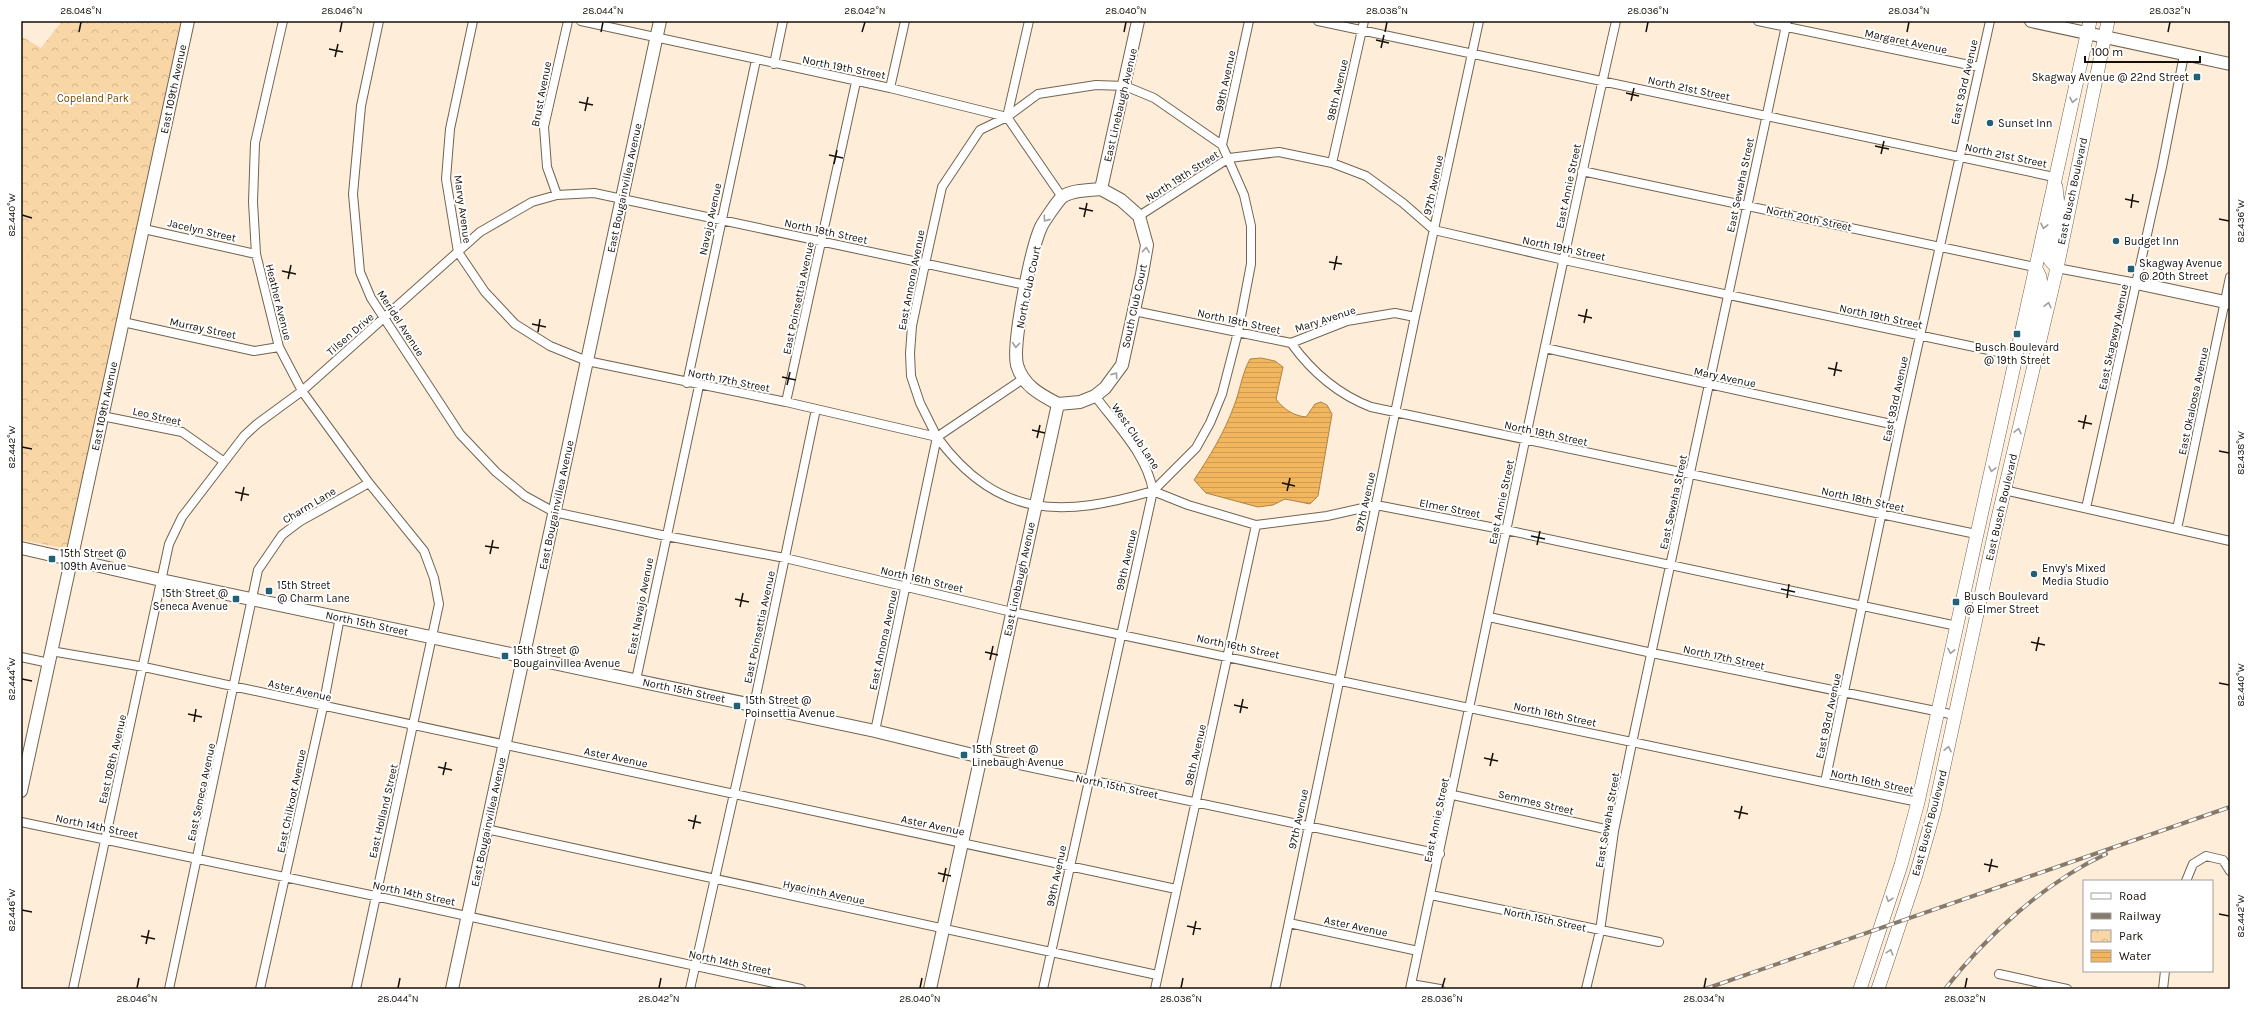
<svg xmlns="http://www.w3.org/2000/svg" width="2251" height="1010" viewBox="0 0 2251 1010" font-family="Karla,sans-serif">
  <style>
    .park { fill: url(#park-crowns) }
    .pitch { fill: #f9d6a6 }
    .water { fill: url(#water-rules); stroke: #af8444 }
    .lines { fill: none; stroke-linecap: round; stroke-linejoin: round }
    .street-casing { stroke: #726451; stroke-width: 10 }
    .secondary-casing { stroke: #726451; stroke-width: 14 }
    .primary-casing { stroke: #726451; stroke-width: 14 }
    .street { stroke: #fff; stroke-width: 8 }
    .secondary { stroke: #fff; stroke-width: 12 }
    .primary { stroke: #fff; stroke-width: 13 }
    .rail-casing { stroke: #857a6c; stroke-width: 4 }
    .rail { stroke: #fff; stroke-width: 2.5; stroke-dasharray: 8; stroke-linecap: butt }
    .oneway { stroke: #a19f9c }
    .ticks { fill: none; stroke: #140e07; stroke-width: 1.5 }
    .poi-dot { fill: #226077; stroke: #fff; stroke-width: 1.5 }
    .labels { text-anchor: middle; stroke-width: 4; stroke-linejoin: round; paint-order: stroke }
    .street-label { font-size: 11px; fill: #140e07; stroke: #fff }
    .poi-label { font-size: 11px; fill: #140e07; stroke: #fff; text-anchor: start }
    .park-label { font-size: 11px; fill: #704a01; stroke: #fff }
    .neatline { fill: none; stroke: #140e07; stroke-width: 1.5 }
    .ticks-label { font-size: 10px; text-anchor: middle; fill: #140e07 }
  </style>
  <defs>
    <pattern id="park-crowns" width="20" height="18" patternUnits="userSpaceOnUse"><rect width="20" height="18" fill="#f9d6a6"/><path d="M2 6a3 3 0 1 1 6 0M12 15a3 3 0 1 1 6 0" fill="none" stroke="#d5b68d"/></pattern>
    <pattern id="water-rules" width="6" height="5" patternUnits="userSpaceOnUse"><rect width="6" height="5" fill="#f1b65e"/><path d="M0 2.5h6" fill="none" stroke="#ce9b50"/></pattern>
  </defs>
  <rect width="100%" height="100%" fill="#feeed9"/>
  <path class="park" d="M62,21H186L67,549L21,540V36L41,48Z"/>
  <path class="pitch" d="M21,248L26,249L31,270L25,299L21,301Z"/>
  <path class="water" d="M1261,358L1275,361L1283,367L1276,399C1283,409 1294,416 1306,417L1315,404L1321,402L1327,405L1332,414L1318,496L1310,504L1285,499L1273,505L1258,507L1206,493L1194,480C1210,456 1224,433 1234,406C1240,391 1242,373 1250,359Z"/>
  <g class="lines">
    <defs>
      <path id="street" d="M283,21L255,143L253,202L256,254L279,347L302,391L369,483L424,551L434,578L439,604L356,989
        M379,21L361,106L353,194L360,272L371,298L460,434L496,472L525,496L554,512L666,536L785,558L1012,612L1918,802
        M473,21L450,129L446,179L458,252L485,292L515,324L550,346L587,361L786,402L937,437C998,520 1063,517 1153,491
        M581,21L890,88L1007,117L1062,197
        M1318,21L2054,177
        M1758,21L1979,67
        M774,64L783,21
        M890,88L905,21
        M1007,117L1038,94L1096,85L1125,86L1154,98L1222,145L1244,195L1251,226V264L1238,332L1222,394L1210,423L1196,448L1153,491L1043,989
        M1222,145L1249,21
        M1332,163L1364,21
        M1582,171L2035,267
        M557,195L547,167L544,127L568,21
        M1139,216L1229,158L1279,152L1332,163L1366,176L1403,203L1434,230L1564,260L2017,356
        M144,229L256,254
        M2057,268L2136,283
        M1134,311L1291,343C1312,372 1337,394 1371,407L1976,534
        M123,322L254,351L279,347
        M1291,343L1347,321L1395,313L1415,317
        M1545,348L1900,426
        M687,383L756,60
        M1095,396C1116,424 1147,455 1153,491
        M786,402L856,82
        M102,416L182,432L223,461
        M937,437L1023,379
        M2004,490L2230,541
        M1153,491L1188,505L1256,525L1327,516L1376,505L1506,530L1957,626
        M2086,508L2162,167L2184,55
        M2177,529L2230,277
        M1489,617L1652,653L1955,715
        M51,651L144,667L1176,889
        M21,657L49,663
        M636,680L699,386
        M875,731L937,437L920,403L911,376L910,353L912,326L925,264L942,187L980,130L1007,117L1029,21
        M981,757L1440,854
        M1825,782L1900,426L1990,21
        M1453,795L1614,831
        M21,822L375,896L801,989
        M486,829L1157,975
        M2186,881L2193,864L2206,856L2223,860L2230,871
        M1431,895L1659,942
        M1289,923L1418,951
        M1999,974L2067,989
        M1411,984L1440,989
        M73,989L169,544L182,517L244,436L257,424L302,391L480,232L532,202L557,195L594,193L1026,285
        M169,989L258,570L282,535L299,522L369,483
        M260,989L323,707L340,617
        M690,989L754,705L816,409
        M1155,989L1256,525
        M1275,989L1415,317L1479,21
        M1410,989C1479,666 1543,343 1616,21
        M1586,989L1600,931L1614,831L1632,743L1787,21
        M2163,989L2165,971"/>
      <path id="secondary" d="M2031,21L2230,64
        M1101,189L1138,21
        M2136,283L2230,303
        M1058,404L1080,402L1095,396L1105,388L1122,365L1142,274L1147,245L1139,216L1121,200L1101,189
        M1058,404C1041,395 1023,386 1017,365C1012,344 1031,249 1041,227C1044,221 1057,202 1062,197C1071,190 1089,190 1101,189
        M21,548L161,580L875,731L981,757
        M21,791L188,21
        M452,989L660,21
        M930,989L1058,404"/>
      <path id="primary" d="M2056,187L2058,205L2049,254L2050,260L2057,268
        M2032,344V332L2041,285L2040,277L2035,267
        M1860,989L1901,865L1918,802L2090,21
        M1878,989L1916,875L1934,812L1997,522L2057,268L2108,21"/>
    </defs>
    <use href="#street" class="street-casing"/>
    <use href="#secondary" class="secondary-casing"/>
    <use href="#primary" class="primary-casing"/>
    <use href="#street" class="street"/>
    <use href="#secondary" class="secondary"/>
    <use href="#primary" class="primary"/>
    <defs>
      <path id="rail" d="M1705,989L2230,807
        M1945,989C1987,935 2044,883 2106,854"/>
    </defs>
    <use href="#rail" class="rail-casing"/>
    <use href="#rail" class="rail"/>
  </g>
  <defs><path id="oneway-chevron" d="M-2-3.5L2.5 0L-2 3.5" fill="none" stroke-width="1.6" stroke-linecap="round" stroke-linejoin="round"/></defs>
  <g class="oneway">
    <use href="#oneway-chevron" transform="translate(2073 100) rotate(102)"/>
    <use href="#oneway-chevron" transform="translate(1046 219) rotate(125)"/>
    <use href="#oneway-chevron" transform="translate(2044 226) rotate(102)"/>
    <use href="#oneway-chevron" transform="translate(1146 250) rotate(-84)"/>
    <use href="#oneway-chevron" transform="translate(2048 305) rotate(-77)"/>
    <use href="#oneway-chevron" transform="translate(1016 345) rotate(95)"/>
    <use href="#oneway-chevron" transform="translate(1115 375) rotate(-55)"/>
    <use href="#oneway-chevron" transform="translate(2018 431) rotate(-77)"/>
    <use href="#oneway-chevron" transform="translate(1992 469) rotate(103)"/>
    <use href="#oneway-chevron" transform="translate(1951 651) rotate(102)"/>
    <use href="#oneway-chevron" transform="translate(1948 749) rotate(-78)"/>
    <use href="#oneway-chevron" transform="translate(1889 899) rotate(109)"/>
    <use href="#oneway-chevron" transform="translate(1890 952) rotate(-72)"/>
  </g>
  <path class="ticks" d="M79,32L81,22M340,32L342,22M601,32L603,22M862,32L865,22M1124,32L1126,22M1385,32L1387,22M1646,32L1648,22M1907,32L1909,22M2168,32L2170,22M1376,40L1389,43M1381,48L1384,35M329,49L343,52M335,57L338,44M1626,93L1639,96M1631,101L1634,88M579,102L593,105M585,111L588,97M1875,146L1889,149M1881,154L1884,141M829,155L843,158M834,164L837,150M2125,199L2139,202M1079,208L1093,211M2131,208L2133,194M22,215L32,218M1084,217L1087,203M2219,219L2229,221M1329,262L1342,264M1334,270L1337,256M282,271L296,274M288,279L291,265M1578,315L1592,318M1584,323L1587,309M532,324L546,327M538,332L540,319M1828,368L1842,371M1834,376L1837,362M782,377L796,380M787,385L790,372M2078,421L2092,424M2083,429L2086,415M1032,430L1045,433M1037,438L1040,425M22,447L32,449M2219,451L2229,453M1282,483L1295,486M1287,491L1290,478M235,492L249,495M241,501L244,487M1531,536L1545,539M1537,545L1540,531M485,546L499,548M490,554L493,540M1781,589L1795,592M1787,598L1789,584M735,599L749,602M740,607L743,593M2031,642L2045,645M2036,651L2039,637M985,652L998,655M990,660L993,646M22,679L32,681M2219,683L2229,685M1234,705L1248,708M1240,713L1243,699M188,714L202,717M194,722L196,709M1484,758L1498,761M1490,766L1493,753M438,767L452,770M443,775L446,762M1734,811L1748,814M1739,819L1742,806M688,820L701,823M693,829L696,815M1984,864L1998,867M1989,872L1992,859M938,873L951,876M943,882L946,868M22,910L32,912M2219,914L2229,916M1187,926L1201,929M1193,935L1196,921M141,936L155,939M146,944L149,930M137,988L139,978M398,988L400,978M659,988L661,978M920,988L922,978M1181,988L1183,978M1442,988L1445,978M1704,988L1706,978M1965,988L1967,978"/>
  <g class="poi-dot">
    <rect x="2193" y="73" width="8" height="8" rx="2"/>
    <circle cx="1990" cy="123" r="4"/>
    <circle cx="2116" cy="241" r="4"/>
    <rect x="2127" y="265" width="8" height="8" rx="2"/>
    <rect x="2013" y="330" width="8" height="8" rx="2"/>
    <rect x="48" y="555" width="8" height="8" rx="2"/>
    <circle cx="2034" cy="574" r="4"/>
    <rect x="265" y="587" width="8" height="8" rx="2"/>
    <rect x="232" y="595" width="8" height="8" rx="2"/>
    <rect x="1952" y="598" width="8" height="8" rx="2"/>
    <rect x="501" y="652" width="8" height="8" rx="2"/>
    <rect x="733" y="702" width="8" height="8" rx="2"/>
    <rect x="960" y="751" width="8" height="8" rx="2"/>
  </g>
  <g class="labels">
    <g class="street-label">
      <text transform="translate(1906 41) rotate(12)" y="4">Margaret Avenue</text>
      <text transform="translate(844 67) rotate(11)" y="4">North 19th Street</text>
      <text transform="translate(1225 81) rotate(-78)" y="4">99th Avenue</text>
      <text transform="translate(1964 82) rotate(-77)" y="4">East 93rd Avenue</text>
      <text transform="translate(1689 88) rotate(12)" y="4">North 21st Street</text>
      <text transform="translate(173 89) rotate(-78)" y="4">East 109th Avenue</text>
      <text transform="translate(1337 90) rotate(-77)" y="4">98th Avenue</text>
      <text transform="translate(541 94) rotate(-79)" y="4">Brust Avenue</text>
      <text transform="translate(1120 105) rotate(-77)" y="4">East Linebaugh Avenue</text>
      <text transform="translate(2006 155) rotate(12)" y="4">North 21st Street</text>
      <text transform="translate(1182 176) rotate(-33)" y="4">North 19th Street</text>
      <text transform="translate(1433 185) rotate(-78)" y="4">97th Avenue</text>
      <text transform="translate(1740 185) rotate(-78)" y="4">East Sewaha Street</text>
      <text transform="translate(1568 186) rotate(-78)" y="4">East Annie Street</text>
      <text transform="translate(624 188) rotate(-78)" y="4">East Bougainvillea Avenue</text>
      <text transform="translate(2072 191) rotate(-78)" y="4">East Busch Boulevard</text>
      <text transform="translate(463 209) rotate(82)" y="4">Marvy Avenue</text>
      <text transform="translate(1809 218) rotate(12)" y="4">North 20th Street</text>
      <text transform="translate(710 219) rotate(-78)" y="4">Navajo Avenue</text>
      <text transform="translate(202 230) rotate(13)" y="4">Jacelyn Street</text>
      <text transform="translate(826 231) rotate(12)" y="4">North 18th Street</text>
      <text transform="translate(1564 248) rotate(12)" y="4">North 19th Street</text>
      <text transform="translate(911 280) rotate(-79)" y="4">East Annona Avenue</text>
      <text transform="translate(1028 287) rotate(-78)" y="4">North Club Court</text>
      <text transform="translate(798 298) rotate(-78)" y="4">East Poinsettia Avenue</text>
      <text transform="translate(279 302) rotate(76)" y="4">Heather Avenue</text>
      <text transform="translate(1134 306) rotate(-78)" y="4">South Club Court</text>
      <text transform="translate(1881 316) rotate(12)" y="4">North 19th Street</text>
      <text transform="translate(1325 319) rotate(-18)" y="4">Mary Avenue</text>
      <text transform="translate(1239 321) rotate(12)" y="4">North 18th Street</text>
      <text transform="translate(401 323) rotate(57)" y="4">Meridel Avenue</text>
      <text transform="translate(203 328) rotate(12)" y="4">Murray Street</text>
      <text transform="translate(350 334) rotate(-41)" y="4">Tilsen Drive</text>
      <text transform="translate(2113 337) rotate(-78)" y="4">East Skagway Avenue</text>
      <text transform="translate(1725 377) rotate(12)" y="4">Mary Avenue</text>
      <text transform="translate(729 380) rotate(11)" y="4">North 17th Street</text>
      <text transform="translate(1895 399) rotate(-78)" y="4">East 93rd Avenue</text>
      <text transform="translate(2193 401) rotate(-78)" y="4">East Okaloosa Avenue</text>
      <text transform="translate(104 406) rotate(-78)" y="4">East 109th Avenue</text>
      <text transform="translate(157 416) rotate(13)" y="4">Leo Street</text>
      <text transform="translate(1546 433) rotate(12)" y="4">North 18th Street</text>
      <text transform="translate(1136 436) rotate(56)" y="4">West Club Lane</text>
      <text transform="translate(1863 499) rotate(12)" y="4">North 18th Street</text>
      <text transform="translate(1365 502) rotate(-78)" y="4">97th Avenue</text>
      <text transform="translate(1501 502) rotate(-78)" y="4">East Annie Street</text>
      <text transform="translate(1673 502) rotate(-78)" y="4">East Sewaha Street</text>
      <text transform="translate(309 505) rotate(-31)" y="4">Charm Lane</text>
      <text transform="translate(556 505) rotate(-78)" y="4">East Bougainvillea Avenue</text>
      <text transform="translate(2001 507) rotate(-77)" y="4">East Busch Boulevard</text>
      <text transform="translate(1450 508) rotate(11)" y="4">Elmer Street</text>
      <text transform="translate(1126 560) rotate(-77)" y="4">99th Avenue</text>
      <text transform="translate(922 579) rotate(13)" y="4">North 16th Street</text>
      <text transform="translate(1019 579) rotate(-78)" y="4">East Linebaugh Avenue</text>
      <text transform="translate(640 606) rotate(-79)" y="4">East Navajo Avenue</text>
      <text transform="translate(367 623) rotate(12)" y="4">North 15th Street</text>
      <text transform="translate(759 627) rotate(-78)" y="4">East Poinsettia Avenue</text>
      <text transform="translate(883 640) rotate(-78)" y="4">East Annona Avenue</text>
      <text transform="translate(1238 646) rotate(12)" y="4">North 16th Street</text>
      <text transform="translate(1724 657) rotate(12)" y="4">North 17th Street</text>
      <text transform="translate(300 690) rotate(13)" y="4">Aster Avenue</text>
      <text transform="translate(684 690) rotate(12)" y="4">North 15th Street</text>
      <text transform="translate(1555 714) rotate(12)" y="4">North 16th Street</text>
      <text transform="translate(1828 716) rotate(-78)" y="4">East 93rd Avenue</text>
      <text transform="translate(1195 755) rotate(-77)" y="4">98th Avenue</text>
      <text transform="translate(616 757) rotate(12)" y="4">Aster Avenue</text>
      <text transform="translate(112 759) rotate(-77)" y="4">East 108th Avenue</text>
      <text transform="translate(1872 781) rotate(12)" y="4">North 16th Street</text>
      <text transform="translate(1117 786) rotate(12)" y="4">North 15th Street</text>
      <text transform="translate(201 792) rotate(-78)" y="4">East Seneca Avenue</text>
      <text transform="translate(291 801) rotate(-78)" y="4">East Chilkoot Avenue</text>
      <text transform="translate(1536 802) rotate(13)" y="4">Semmes Street</text>
      <text transform="translate(383 811) rotate(-77)" y="4">East Holland Street</text>
      <text transform="translate(1298 819) rotate(-78)" y="4">97th Avenue</text>
      <text transform="translate(1436 820) rotate(-78)" y="4">East Annie Street</text>
      <text transform="translate(1607 820) rotate(-80)" y="4">East Sewaha Street</text>
      <text transform="translate(488 822) rotate(-78)" y="4">East Bougainvillea Avenue</text>
      <text transform="translate(1929 823) rotate(-75)" y="4">East Busch Boulevard</text>
      <text transform="translate(933 825) rotate(12)" y="4">Aster Avenue</text>
      <text transform="translate(97 826) rotate(12)" y="4">North 14th Street</text>
      <text transform="translate(1056 876) rotate(-78)" y="4">99th Avenue</text>
      <text transform="translate(824 892) rotate(12)" y="4">Hyacinth Avenue</text>
      <text transform="translate(414 893) rotate(12)" y="4">North 14th Street</text>
      <text transform="translate(1545 919) rotate(12)" y="4">North 15th Street</text>
      <text transform="translate(1356 926) rotate(12)" y="4">Aster Avenue</text>
      <text transform="translate(730 962) rotate(12)" y="4">North 14th Street</text>
    </g>
    <g class="poi-label">
      <text x="2189" y="81" text-anchor="end">Skagway Avenue @ 22nd Street</text>
      <text x="1998" y="127">Sunset Inn</text>
      <text x="2124" y="245">Budget Inn</text>
      <text x="2139" y="267">Skagway Avenue<tspan x="2139" dy="13">@ 20th Street</tspan></text>
      <text x="2017" y="351" text-anchor="middle">Busch Boulevard<tspan x="2017" dy="13">@ 19th Street</tspan></text>
      <text x="60" y="557">15th Street @<tspan x="60" dy="13">109th Avenue</tspan></text>
      <text x="2042" y="572">Envy's Mixed<tspan x="2042" dy="13">Media Studio</tspan></text>
      <text x="277" y="589">15th Street<tspan x="277" dy="13">@ Charm Lane</tspan></text>
      <text x="228" y="597" text-anchor="end">15th Street @<tspan x="228" dy="13">Seneca Avenue</tspan></text>
      <text x="1964" y="600">Busch Boulevard<tspan x="1964" dy="13">@ Elmer Street</tspan></text>
      <text x="513" y="654">15th Street @<tspan x="513" dy="13">Bougainvillea Avenue</tspan></text>
      <text x="745" y="704">15th Street @<tspan x="745" dy="13">Poinsettia Avenue</tspan></text>
      <text x="972" y="753">15th Street @<tspan x="972" dy="13">Linebaugh Avenue</tspan></text>
    </g>
    <g class="park-label">
      <text x="93" y="102">Copeland Park</text>
    </g>
  </g>
  <rect width="2251" height="1010" fill="none" stroke="#ffffff" stroke-width="44"/>
  <rect x="2083" y="880" width="130" height="92" fill="#ffffff" stroke="#a19f9c"/>
  <rect x="2091" y="893" width="20" height="6" fill="#ffffff" stroke="#a19f9c"/>
  <text x="2119" y="900" font-size="12" fill="#140e07">Road</text>
  <rect x="2091" y="913" width="20" height="6" fill="#857a6c" stroke="#a19f9c"/>
  <text x="2119" y="920" font-size="12" fill="#140e07">Railway</text>
  <rect x="2091" y="930" width="20" height="12" fill="url(#park-crowns)" stroke="#a19f9c"/>
  <text x="2119" y="940" font-size="12" fill="#140e07">Park</text>
  <rect x="2091" y="950" width="20" height="12" fill="url(#water-rules)" stroke="#a19f9c"/>
  <text x="2119" y="960" font-size="12" fill="#140e07">Water</text>
  <path d="M2085 56v6h115v-6" fill="none" stroke="#140e07" stroke-width="2"/>
  <text x="2091" y="56" font-size="12" fill="#140e07" stroke="#ffffff" stroke-width="3" paint-order="stroke">100 m</text>
  <rect x="22" y="22" width="2207" height="966" class="neatline"/>
  <g class="ticks-label">
    <text x="81" y="14">28.048°N</text>
    <text x="342" y="14">28.046°N</text>
    <text x="603" y="14">28.044°N</text>
    <text x="865" y="14">28.042°N</text>
    <text x="1126" y="14">28.040°N</text>
    <text x="1387" y="14">28.038°N</text>
    <text x="1648" y="14">28.036°N</text>
    <text x="1909" y="14">28.034°N</text>
    <text x="2170" y="14">28.032°N</text>
    <text transform="translate(11 215) rotate(-90)" y="4">82.440°W</text>
    <text transform="translate(2240 221) rotate(-90)" y="4">82.436°W</text>
    <text transform="translate(11 447) rotate(-90)" y="4">82.442°W</text>
    <text transform="translate(2240 453) rotate(-90)" y="4">82.438°W</text>
    <text transform="translate(11 679) rotate(-90)" y="4">82.444°W</text>
    <text transform="translate(2240 685) rotate(-90)" y="4">82.440°W</text>
    <text transform="translate(11 910) rotate(-90)" y="4">82.446°W</text>
    <text transform="translate(2240 916) rotate(-90)" y="4">82.442°W</text>
    <text x="137" y="1002">28.046°N</text>
    <text x="398" y="1002">28.044°N</text>
    <text x="659" y="1002">28.042°N</text>
    <text x="920" y="1002">28.040°N</text>
    <text x="1181" y="1002">28.038°N</text>
    <text x="1442" y="1002">28.036°N</text>
    <text x="1704" y="1002">28.034°N</text>
    <text x="1965" y="1002">28.032°N</text>
  </g>
</svg>
